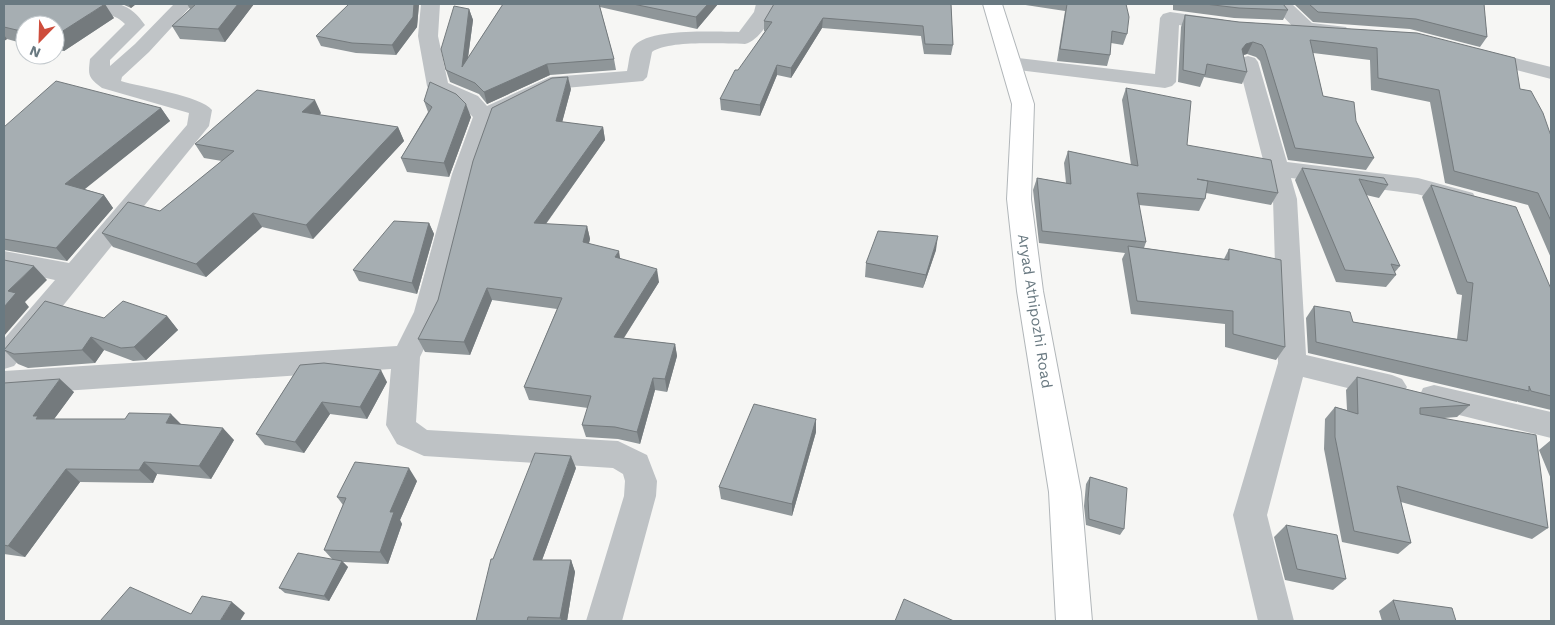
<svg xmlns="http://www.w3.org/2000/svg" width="1555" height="625" viewBox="0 0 1555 625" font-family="'Work Sans',sans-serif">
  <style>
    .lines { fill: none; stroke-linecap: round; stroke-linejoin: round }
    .secondary-casing { stroke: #b1b6b9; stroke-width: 2 }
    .street { fill: #bec2c5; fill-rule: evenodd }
    .secondary { fill: #fff; fill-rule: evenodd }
    .wall { fill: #8f9699 }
    .shaded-wall { fill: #747a7d }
    .building { fill: #a6aeb2; stroke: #747a7d }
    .labels { text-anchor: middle; stroke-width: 5; stroke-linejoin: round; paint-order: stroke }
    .street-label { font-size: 15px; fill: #697981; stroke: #fff }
  </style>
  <rect width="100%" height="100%" fill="#f6f6f4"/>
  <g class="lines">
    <defs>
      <path id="secondary" d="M983,4H1002L1034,104L1031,199L1043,291L1081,492L1092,621H1056L1049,492L1017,291L1007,199L1012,104Z"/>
    </defs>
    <use href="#secondary" class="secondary-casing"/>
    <path class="street" d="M85,4H119C131,8 138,15 145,25L110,60V66L135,44L174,4H193L149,52L122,77L121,81C140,87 202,96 212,110L209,126L14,366L4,369V339L55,280L4,269V251L69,263L187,125L189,113L102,88C88,77 88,76 90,59L125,24C113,11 92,13 85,4Z
      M421,4H440L438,36L448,83L478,96L487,106L550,77L627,71C629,64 629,51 634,46C650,28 715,32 739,32L754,12L756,4H775C773,18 759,41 745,44C723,44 669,40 652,52L647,77L643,81L554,89L494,120L476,174L442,312L420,357L416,422L427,430L618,441L647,455L657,481L656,496L622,621H586L624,496L625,481L623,474L613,468L424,456L397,444L386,425L391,369L4,395V371L397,346L414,312L452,174L473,117L462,106L430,91L427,86L418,36Z
      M1271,4H1292L1312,23L1346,27L1349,31L1346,35L1339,37L1299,33Z
      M1170,12L1221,19L1228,21L1231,25L1228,29L1221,31L1179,25L1176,82L1172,86L1165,88L1010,69L1003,67L1000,63L1003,59L1010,57L1155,74L1160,18L1163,14Z
      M1480,49L1551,67V79L1473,59L1470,55L1473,51Z
      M1248,56L1255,58L1258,62L1287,162L1418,178L1473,193L1476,199L1473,205L1464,207L1417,194L1291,178L1297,199L1306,355L1392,375L1402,379L1407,387L1402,395L1392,399L1303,377L1267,515L1294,621H1258L1233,515L1278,363L1273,199L1238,62L1241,58Z
      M1434,385L1551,412V438L1423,406L1419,397L1423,388Z"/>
    <use href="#secondary" class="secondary"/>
  </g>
  <path class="wall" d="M4,4L114,18L64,51L55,50V25H25V44L7,39L4,41Z
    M122,4H136L131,8Z
    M187,4H254L225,42L180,39L172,26L190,9Z
    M349,4H419L417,27L396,55L356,53L321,46L316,36Z
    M503,4H718L697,29L600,7L614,59L616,70L550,75L487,104L479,94L450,82L446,70L469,9L473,20L468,58Z
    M951,4L953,45L951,55L924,54L921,36L822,28L791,78L777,75L760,116L721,110L720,99L765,31H764V21Z
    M1019,4H1126L1127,34L1123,45L1111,43L1110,55L1107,66L1057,61L1065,11Z
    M1173,4H1283L1288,10L1283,20L1234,18L1173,10Z
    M1294,4H1484L1487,37L1480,47L1410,29L1313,22Z
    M1185,15L1239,22L1417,33L1520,89L1551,136V258L1528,205L1445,183L1430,102L1371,90L1370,60L1313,53L1323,96L1356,121L1374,158L1366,170L1288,160L1260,61L1256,57L1247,54L1243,55L1247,72L1242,84L1204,77L1200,87L1178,82L1181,27Z
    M1126,88L1187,145L1278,193L1271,205L1206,193L1205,199L1199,211L1139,205L1146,242L1144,248L1224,259L1229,249L1285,347L1276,360L1225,347V324L1131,314L1122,259L1125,253L1039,243L1033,190L1037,178L1066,183L1064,163L1068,151L1131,165L1122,100Z
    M571,89L562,122L603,127L605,140L546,224L587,226L590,239L589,243L620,259L659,282L624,338L675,344L677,356L667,392L655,390L640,444L618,439L586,437L582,425L588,408L529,400L524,387L557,309L492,300L470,355L425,352L418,339L438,300Z
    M424,101L471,117L449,177L407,172L401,158L428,112Z
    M161,108L170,121L84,189L104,195L113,208L67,261L4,250V127Z
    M321,113L320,115L398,127L404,141L313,239L262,227L206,277L113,247L102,233L160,211L222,161L204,158L195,144Z
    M1302,168L1388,185L1379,198L1366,195L1400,266L1395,272L1396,275L1386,287L1336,282L1295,180Z
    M1431,185L1551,289V410L1518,402V401L1517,402L1308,353L1306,318L1314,306L1353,322L1457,339L1462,295L1457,294L1422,197Z
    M429,223L434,234L417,294L359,281L353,270Z
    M936,250L923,288L865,277L866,263Z
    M167,316L178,330L146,360L133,361L104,350L95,363L28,368L18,364L4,350L104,318Z
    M300,365L387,382L367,419L330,414L304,453L265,445L256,434Z
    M1357,377L1470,405L1457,417L1444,418L1548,528L1532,539L1401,502L1411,543L1398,554L1342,542L1324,449L1325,419L1335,407L1347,410L1346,390Z
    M4,383L74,392L54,419L181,424L234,440L211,479L157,474L153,483L80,482L25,557L4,554Z
    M816,419V432L792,516L721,499L719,487Z
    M1551,440V479L1539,450Z
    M576,468L542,560H571L575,572L567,621H476L493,559Z
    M1090,477L1124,529L1120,535L1086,525L1084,506L1086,484Z
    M417,481L400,520L402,524L388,564L343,562L348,567L329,601L285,593L279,588L332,559L324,550L343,505L337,497Z
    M1286,525L1346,579L1333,590L1285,580L1274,537Z
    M1393,600L1456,621H1382L1379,611Z"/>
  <path class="shaded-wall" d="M105,4L114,18L64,51L55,38V36Z
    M128,4H136L131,8Z
    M238,4H254L225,42L218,29Z
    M414,4H419L417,27L396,55L392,45Z
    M708,4H718L697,29L696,17Z
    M469,9L473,20L465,79L462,67Z
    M823,18L822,28L791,78V68Z
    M4,35L7,39L4,41Z
    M1253,42L1247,54L1240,56L1242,49L1246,44Z
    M547,64L550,75L487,104L484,92Z
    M777,65V75L760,116V105Z
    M568,77L571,89L559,134L556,121Z
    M315,100L321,113L308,126L302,112Z
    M466,104L471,117L449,177L444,163Z
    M161,108L170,121L75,197L65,184Z
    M398,127L404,141L313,239L306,225Z
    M603,127L605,140L537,236L534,223Z
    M104,195L113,208L67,261L56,248Z
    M253,213L262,227L206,277L196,264Z
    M429,223L434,234L417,294L412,283Z
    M587,226L590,239L586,255L583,242Z
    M938,236L936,250L923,288L926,275Z
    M619,251L621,264L615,257Z
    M34,266L47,280L25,302L29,307L4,336V307L8,291Z
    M657,269L659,282L616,350L614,337Z
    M487,288L492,300L470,355L464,342Z
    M167,316L178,330L146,360L134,347Z
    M91,337L104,350L95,363L82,350Z
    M675,344L677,356L667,392L665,379Z
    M381,370L387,382L367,419L360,407Z
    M653,378L655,390L640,444L637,432Z
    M60,379L74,392L49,426L50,432L33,416Z
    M322,402L330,414L304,453L295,442Z
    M171,414L183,426L166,423Z
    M816,419V432L792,516V504Z
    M223,428L234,440L211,479L199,466Z
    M571,456L576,468L538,571L533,560Z
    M144,462L157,474L153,483L139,470Z
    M409,468L417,481L400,520L402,524L388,564L380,552L390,512Z
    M66,469L80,482L25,557L8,546Z
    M571,560L575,572L567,621H562L560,618Z
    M342,561L348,567L329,601L324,596Z
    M232,602L245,613L240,621H220Z"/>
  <path class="building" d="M4,4H105L55,36V25H25V32L4,27Z
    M196,4H238L218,29L172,26Z
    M349,4H414L413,17L392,45L352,43L316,36Z
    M503,4H599L614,59L547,64L484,92L475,83L446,70L441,49L454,6L469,9L462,67Z
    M633,4H708L696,17Z
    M774,4H951L953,45L925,44L923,26L823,18L791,68L777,65L760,105L720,99L735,70H738L772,22L764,21Z
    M1067,4H1126L1129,17L1127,34L1112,31L1110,55L1060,49Z
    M1205,4H1283L1288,10L1239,8Z
    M1309,4H1484L1487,37L1416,19L1318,12Z
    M1185,15L1239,22L1417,33L1515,58L1520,89L1531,91L1543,113L1551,136V221L1538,193L1454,171L1439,90L1378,78L1377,48L1310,40L1323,96L1354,102L1356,121L1374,158L1295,148L1265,50L1262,45L1253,42L1246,44L1242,49L1247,72L1207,64L1205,75L1183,70Z
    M568,77L556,121L603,127L534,223L587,226L583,242L619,251L615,257L657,269L614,337L675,344L665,379L653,378L637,432L615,427L582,425L591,396L524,387L562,298L487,288L464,342L418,339L438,300L473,161L492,108L552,78Z
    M56,81L161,108L65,184L104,195L56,248L4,239V127Z
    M430,82L456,94L466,104L444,163L401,158L432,107L424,101Z
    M1126,88L1191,101L1187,145L1271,160L1278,193L1197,179L1208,181L1205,199L1137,193L1146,242L1042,231L1037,178L1071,184L1068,151L1138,166Z
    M257,90L315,100L302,112L398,127L306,225L253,213L196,264L102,233L128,202L160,211L234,151L195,144Z
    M1302,168L1384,178L1388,185L1359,179L1400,266L1391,264L1396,275L1345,270Z
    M1431,185L1516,207L1551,289V396L1531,391L1529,386V391L1316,342L1314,306L1350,312L1353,322L1467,341L1473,283L1467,282Z
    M394,221L429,223L412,283L353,270Z
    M878,231L938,236L926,275L866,263Z
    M1128,246L1229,260V249L1281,260L1285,347L1233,334V311L1137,301Z
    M4,260L34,266L8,291L16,293L4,307Z
    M45,301L104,318L123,301L167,316L134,347L121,348L91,337L82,350L14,354L4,350Z
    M324,363L381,370L360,407L322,402L295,442L256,434L300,365Z
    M1357,377L1470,405L1420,408V414L1536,435L1548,528L1397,486L1411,543L1354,531L1335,437V407L1358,414Z
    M60,379L33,416H38L36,419H125L129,413L171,414L166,423L223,428L199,466L144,462L139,470L66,469L8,546L4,545V383Z
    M754,404L816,419L792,504L719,487Z
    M535,453L571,456L533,560H571L560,618L528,617L527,621H476L491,559H493Z
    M355,462L409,468L390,512H394L380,552L324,550L346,498L337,497Z
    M1090,477L1127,488L1124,529L1089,519L1088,499Z
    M1286,525L1337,535L1346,579L1297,569Z
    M298,553L342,561L324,596L279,588Z
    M130,587L191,614L202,596L232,602L220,621H100Z
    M904,599L954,621H895Z
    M1393,600L1452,608L1456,621H1400Z"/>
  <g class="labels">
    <g class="street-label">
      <text transform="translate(1035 311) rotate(81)" y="5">Aryad Athipozhi Road</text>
    </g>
  </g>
  <rect width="1555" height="625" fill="none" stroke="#697981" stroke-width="10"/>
  <g transform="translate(40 40) rotate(203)"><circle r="24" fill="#ffffff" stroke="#c3c9cd"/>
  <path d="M0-4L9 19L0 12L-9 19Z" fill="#ce4d3c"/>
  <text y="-8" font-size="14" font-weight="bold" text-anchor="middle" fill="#697981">N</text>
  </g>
</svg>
